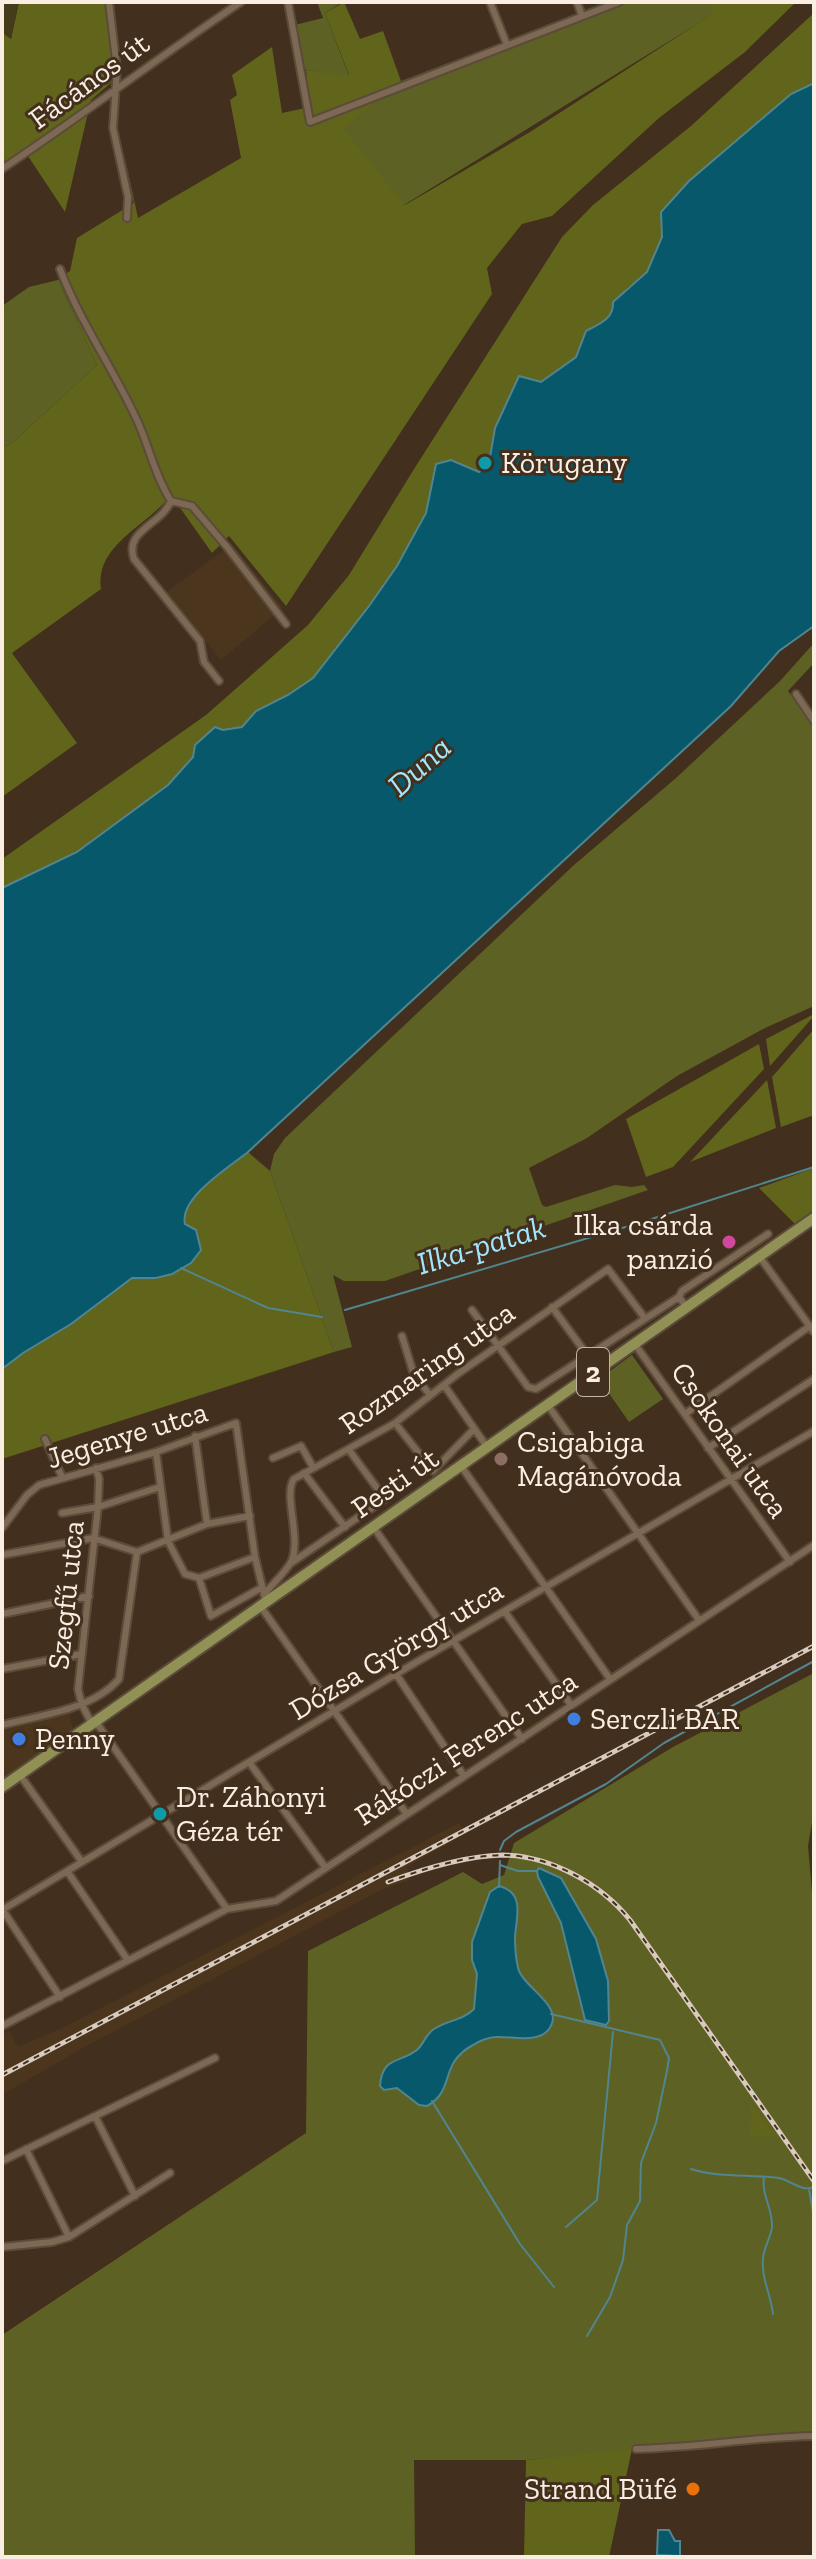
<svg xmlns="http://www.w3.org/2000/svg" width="816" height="2559" viewBox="0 0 816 2559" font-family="'Zilla Slab',serif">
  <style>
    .built { fill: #4c351d }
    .green { fill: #5e6124 }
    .forest { fill: #61641b }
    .sand { fill: #443b1b }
    .water { fill: #08586b; stroke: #51858f; stroke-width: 2 }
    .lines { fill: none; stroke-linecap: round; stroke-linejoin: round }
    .stream { stroke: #51858f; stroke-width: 2 }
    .minor-casing { stroke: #5a4b3b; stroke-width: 10 }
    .primary-casing { stroke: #5a4b3b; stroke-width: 14 }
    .minor { stroke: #7d6854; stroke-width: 6 }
    .primary { stroke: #919055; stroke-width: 10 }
    .rail-casing { stroke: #d8cbbe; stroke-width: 5 }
    .rail { stroke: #422f1d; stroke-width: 2; stroke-dasharray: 6; stroke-linecap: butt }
    .culture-dot { fill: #0f9aa8; stroke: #422f1d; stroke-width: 3 }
    .hotel-dot { fill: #d1479c; stroke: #422f1d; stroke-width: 3 }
    .education-dot { fill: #8d6e63; stroke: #422f1d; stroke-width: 3 }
    .shop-dot { fill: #3f7fe0; stroke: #422f1d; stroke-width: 3 }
    .food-dot { fill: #e8710a; stroke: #422f1d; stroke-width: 3 }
    .labels { text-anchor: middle; stroke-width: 6; stroke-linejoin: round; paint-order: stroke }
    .shield { fill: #422f1d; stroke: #c3b5a8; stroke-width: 2 }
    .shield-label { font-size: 28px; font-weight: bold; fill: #faeee3 }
    .street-label { font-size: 30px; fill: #faeee3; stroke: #422f1d }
    .poi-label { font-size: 30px; fill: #faeee3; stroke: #422f1d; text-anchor: start }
    .water-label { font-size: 32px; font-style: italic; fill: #a2e6fc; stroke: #422f1d }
  </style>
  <rect width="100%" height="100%" fill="#422f1d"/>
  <path class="built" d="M232,544L283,608L221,660L167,592Z
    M68,1711L74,1733L2,1783V1727Z
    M459,1823L465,1834L407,1867L410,1880L383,1889L347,1908L79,2050L2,2095V2035L9,2031L18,2047L66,2026Z"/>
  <path class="green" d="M317,2H342L325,13L349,76L306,70L303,65L295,25L323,18Z
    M609,2H707L715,13L404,205L343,129L401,81Z
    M58,280L97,365L11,444L2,447V306L29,287Z
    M814,643V663L788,691L814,726V1006L765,1028L677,1076L587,1138L529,1168L542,1205L546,1207L615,1185L632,1187L644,1185L648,1190L385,1281H344L333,1275L352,1347L334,1352L270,1171L274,1154L285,1138L574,865L676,778L780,681Z
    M632,1355L663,1399L629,1422L599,1379Z
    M814,1673V1810L808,1846L814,1915V2436L526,2460H414L415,2557H2V2335L306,2133L308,1951L463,1872L482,1884L504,1875L514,1843L673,1747Z"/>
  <path class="forest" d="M19,2H117L111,5L119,76L91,100L65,212L24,150L2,165V32L11,39Z
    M344,2L360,39L383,31L401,81L344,129L405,205L530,132L714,13L707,2H796L745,52L659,118L552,216L522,224L487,268L492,294L286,606L229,536L212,553L171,495C150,524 94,545 101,589L12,653L77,743L2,797V447L11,444L97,365L58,280L70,271L77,238L134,203L122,144L138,218L241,158L230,100L237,95L232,75L272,47L282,113L310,107L306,70L349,75L325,13Z
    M814,13V83L791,94L689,181L661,212L662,237L647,272L627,288L607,319L586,331L576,357L541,382L495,428L489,463L479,472L451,460L436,464L426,513L397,566L369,606L313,678L288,695L256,711L243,727L223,730L168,785L77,852L2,888V859L206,715L308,625L349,575L414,469L562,237L593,205L691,126Z
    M814,1014V1016L770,1066L766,1039Z
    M814,1029V1115L781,1127L772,1077Z
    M759,1044L764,1069L673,1167L646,1177L626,1119Z
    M767,1080L776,1128L690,1162Z
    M248,1152L270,1171L334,1352L2,1459V1369L23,1353L71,1324L132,1278H156L183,1269L196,1230L185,1224C179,1198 229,1168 248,1152Z
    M814,1168V1214L797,1226L759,1188Z
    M752,2104L775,2135L772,2138L751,2136L748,2128L753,2118L749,2107Z
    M632,2449L609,2557H524L526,2460Z"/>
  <path class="sand" d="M2,2H19L11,39L2,32Z"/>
  <path class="water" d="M814,83V626L779,651L731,706L248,1152C229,1167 179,1198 185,1224L196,1230L201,1250L191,1263L172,1274L156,1278H132L71,1324L23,1353L2,1369V888L77,852L168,785L193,757L195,745L215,727L223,730L242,727L256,711L288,695L313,678L369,606L397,566L426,513L436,464L451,460L479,472L489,463L495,428L519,376L541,382L576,357L586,331C599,324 614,319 613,302L647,272L662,237L661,212L689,181L791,94Z
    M539,1868L561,1878L596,1939L608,1981L609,2021L606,2025L585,2020L561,1923L538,1877L537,1871Z
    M499,1886C526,1893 516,1918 515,1937C515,1947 516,1959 518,1968C523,1988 566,2006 549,2029C538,2044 512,2036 496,2037C489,2037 479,2041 473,2045C438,2064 456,2090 427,2106L419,2105L397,2088L384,2090L380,2086C382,2055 401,2064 418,2049C424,2043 426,2034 434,2029C447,2020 462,2021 474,2009L477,1974L472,1960V1942L490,1892Z
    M658,2530H669L675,2541H680V2556L657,2555Z"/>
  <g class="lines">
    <path class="stream" d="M181,1268L268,1308L322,1317
      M345,1310L639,1223L814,1167
      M500,1850L504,1841L516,1832L606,1784L664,1743L814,1661
      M500,1865L518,1871H537
      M499,1887L500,1861
      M551,2014L660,2040L669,2058L667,2071L656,2123L641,2163L640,2201L627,2225L623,2260L610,2297L587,2336
      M432,2101L520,2244L554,2287
      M691,2169C720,2178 749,2174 779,2178C792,2181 801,2192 814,2187
      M764,2177C761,2194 773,2209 772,2227C771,2237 764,2247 763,2258C761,2278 771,2295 773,2314
      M809,2189L814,2218
      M566,2227L597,2200L613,2032"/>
    <defs>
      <path id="minor" d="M109,2L117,69L113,128L128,197L127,218
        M288,2L310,122L619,2
        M490,2L507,45
        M577,2L582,16
        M2,169C83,115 160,56 241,2
        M60,269C80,322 113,368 137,420C149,446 155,476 171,501L192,506L227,547L286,624
        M171,501C161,525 124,530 134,559L200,641L204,662L219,681
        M796,694L814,721
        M759,1256L814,1332
        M552,1307L588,1356
        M686,1307L679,1297L682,1291L768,1234
        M472,1310L528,1387L536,1389L679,1297
        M402,1336L414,1375L430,1395
        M634,1343L790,1562
        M444,1385L487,1447
        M547,1404L699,1620
        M685,1414L810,1326
        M395,1423L433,1471L474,1429
        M195,1436L207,1524
        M45,1439L62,1477
        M708,1448L814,1379
        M156,1452L168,1541L185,1574L199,1578L255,1557
        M273,1458L301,1446L313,1467
        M461,1466L610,1679
        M304,1473L345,1527
        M62,1513L98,1507L160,1487
        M2,1528L27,1495L39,1485L156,1452L236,1423L255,1557L265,1598
        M374,1528L522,1739
        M2,1555L93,1538L137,1552L207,1524L250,1516
        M291,1563L385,1499L349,1450
        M199,1578L211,1616L261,1588
        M264,1595C271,1585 288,1570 292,1560C301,1536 283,1494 294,1479L395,1423L459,1373L608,1269L644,1317
        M261,1607L406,1813
        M505,1612L571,1705
        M2,1614L89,1596
        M2,1669L82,1654
        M396,1674L464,1776
        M96,1722L227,1909
        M92,1724L82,1705L78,1689L98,1507L99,1479L96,1468
        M2,1725C41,1715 92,1710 119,1679L137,1552
        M249,1762L325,1867
        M20,1775L82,1862
        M67,1871L127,1959
        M2,1909L60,1997
        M2,1910L396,1674L814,1431
        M2,2026L227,1909L276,1901L814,1545
        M95,2116L135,2196
        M26,2149L69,2237
        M2,2161L215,2058
        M2,2247L52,2242L69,2237L170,2173
        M636,2449C695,2448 754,2437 814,2436"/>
      <path id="primary" d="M2,1787L814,1218"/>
    </defs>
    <use href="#minor" class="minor-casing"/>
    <use href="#primary" class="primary-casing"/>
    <use href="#minor" class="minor"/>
    <use href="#primary" class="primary"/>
    <defs>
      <path id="rail" d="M388,1882C423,1869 464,1856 502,1855C550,1855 601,1884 630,1920L814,2181
        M2,2075L814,1646"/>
    </defs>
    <use href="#rail" class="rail-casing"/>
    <use href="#rail" class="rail"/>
  </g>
  <g class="culture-dot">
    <circle cx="485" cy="463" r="8"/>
    <circle cx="160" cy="1814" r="8"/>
  </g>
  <circle class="hotel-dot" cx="729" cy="1242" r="8"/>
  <circle class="education-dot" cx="501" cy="1459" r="8"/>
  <g class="shop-dot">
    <circle cx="574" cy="1719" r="8"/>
    <circle cx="19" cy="1739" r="8"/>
  </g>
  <circle class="food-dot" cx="693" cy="2489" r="8"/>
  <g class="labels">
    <rect class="shield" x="577" y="1348" width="32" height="48" rx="6"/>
    <g class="shield-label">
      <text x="593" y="1382">2</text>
    </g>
    <g class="street-label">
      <text transform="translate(89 81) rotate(-36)" y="10">Fácános út</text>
      <text transform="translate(427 1368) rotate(-35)" y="10">Rozmaring utca</text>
      <text transform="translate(127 1435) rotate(-17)" y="10">Jegenye utca</text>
      <text transform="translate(730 1440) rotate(55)" y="10">Csokonai utca</text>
      <text transform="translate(395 1483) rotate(-35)" y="10">Pesti út</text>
      <text transform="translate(66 1595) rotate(-84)" y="10">Szegfű utca</text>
      <text transform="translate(396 1650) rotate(-31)" y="10">Dózsa György utca</text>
      <text transform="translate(466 1748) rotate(-33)" y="10">Rákóczi Ferenc utca</text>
    </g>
    <g class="poi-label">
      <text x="501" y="473">Körugany</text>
      <text x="713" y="1235" text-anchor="end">Ilka csárda<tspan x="713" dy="34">panzió</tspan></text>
      <text x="517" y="1452">Csigabiga<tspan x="517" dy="34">Magánóvoda</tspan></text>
      <text x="590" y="1729">Serczli BAR</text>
      <text x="35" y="1749">Penny</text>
      <text x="176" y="1807">Dr. Záhonyi<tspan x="176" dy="34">Géza tér</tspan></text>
      <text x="677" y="2499" text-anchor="end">Strand Büfé</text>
    </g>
    <g class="water-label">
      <text transform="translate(419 766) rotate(-42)" y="11">Duna</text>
      <text transform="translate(481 1245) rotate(-17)" y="11">Ilka-patak</text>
    </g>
  </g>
  <rect width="816" height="2559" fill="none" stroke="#faeee3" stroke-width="8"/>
</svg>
